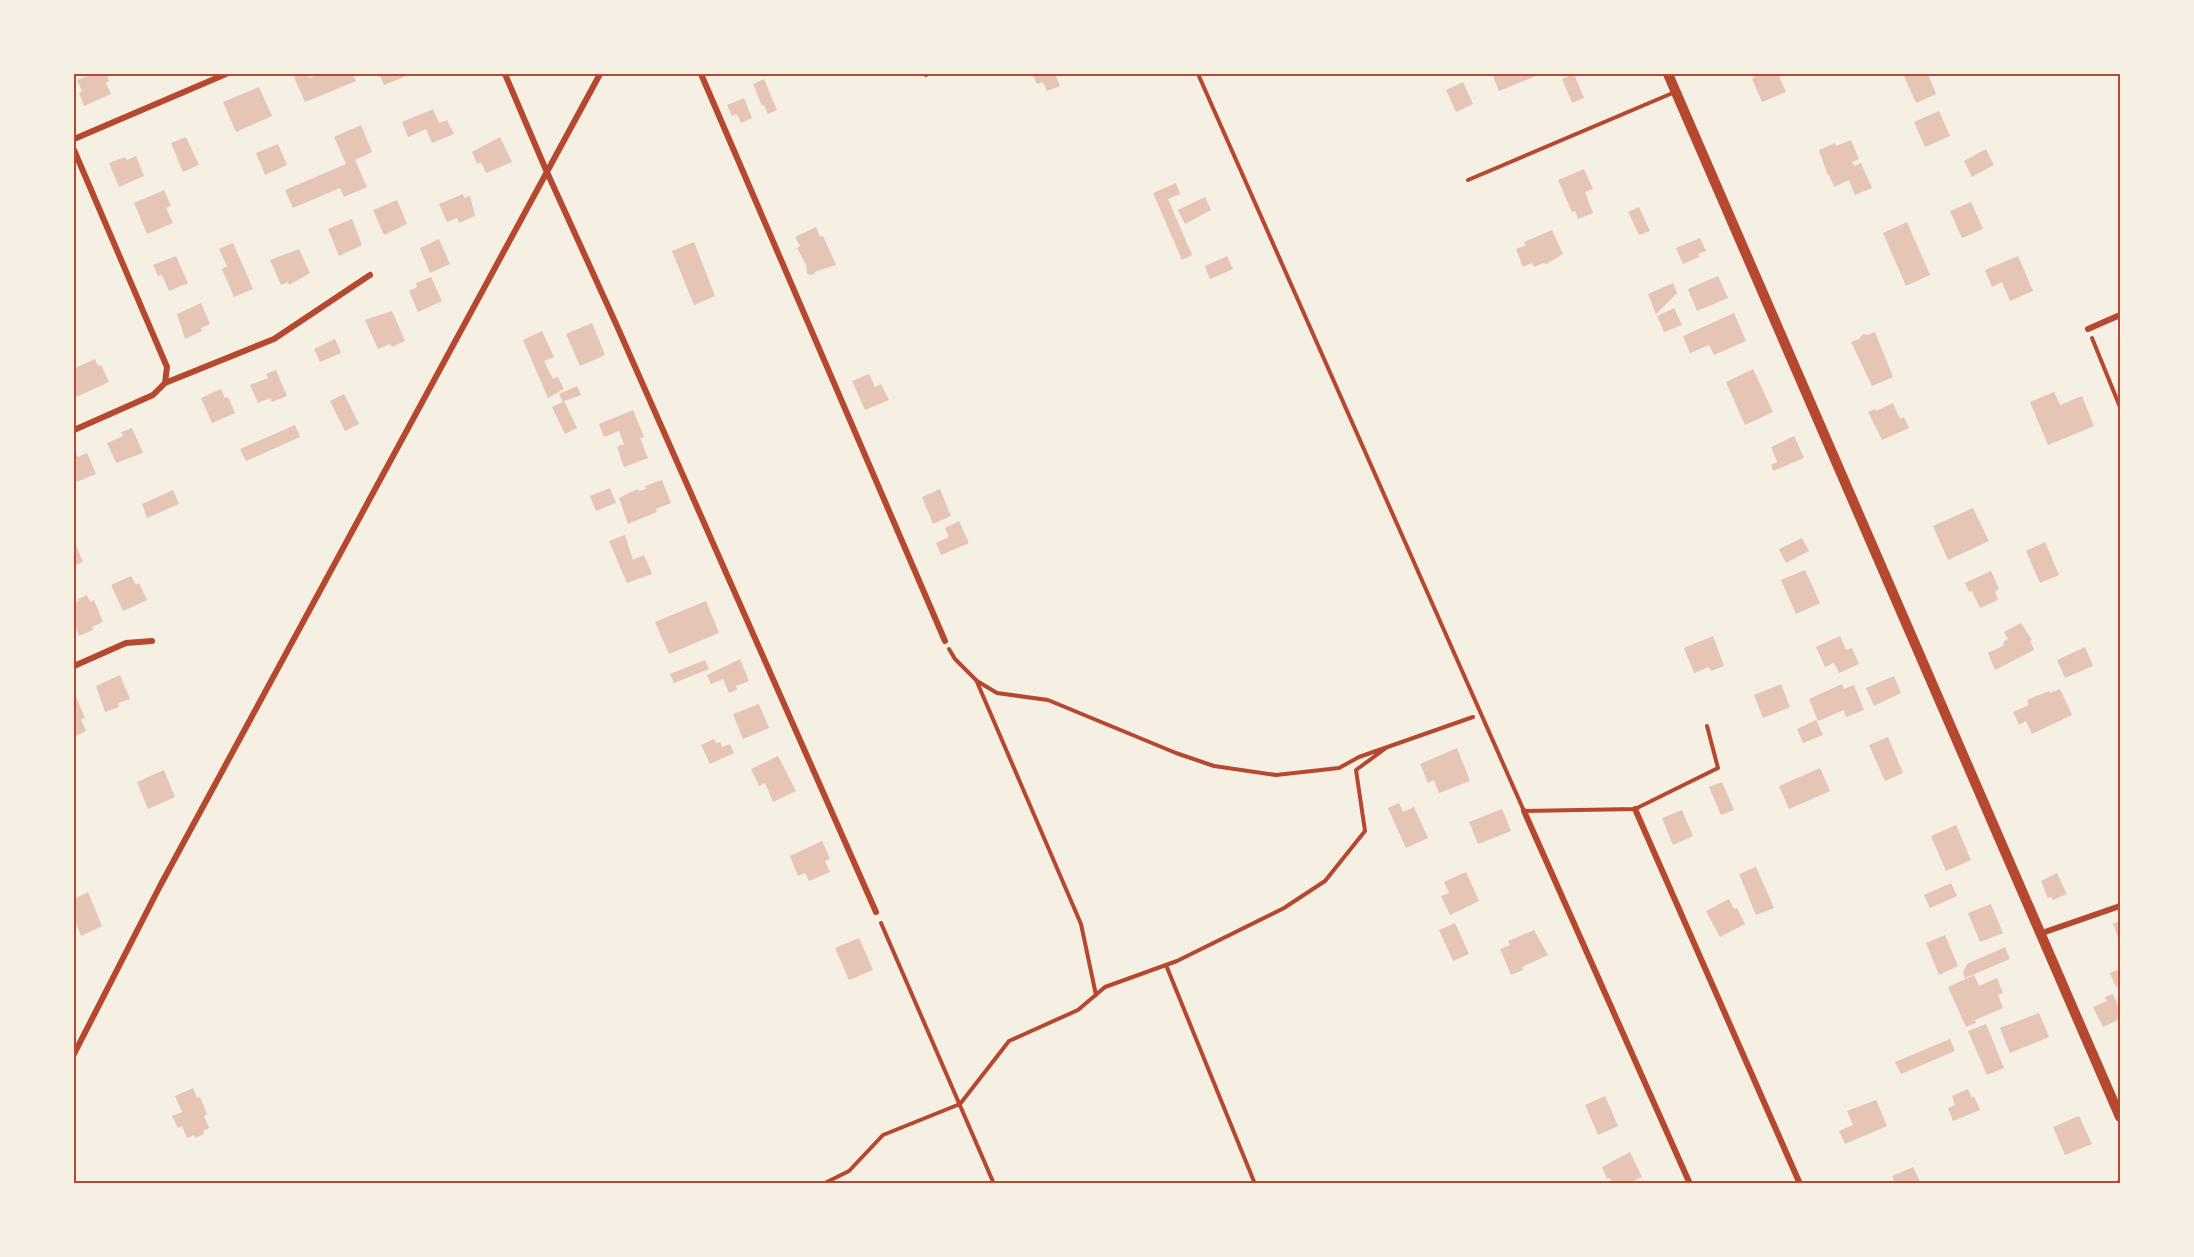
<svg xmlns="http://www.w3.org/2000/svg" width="2194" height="1257" viewBox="0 0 2194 1257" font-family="Literata,serif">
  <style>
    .building { fill: #e6c5b7 }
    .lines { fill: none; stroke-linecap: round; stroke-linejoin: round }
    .path { stroke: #b5482f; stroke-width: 4 }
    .service { stroke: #b5482f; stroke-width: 4 }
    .minor { stroke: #b5482f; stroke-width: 6 }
    .tertiary { stroke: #b5482f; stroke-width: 10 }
    .neatline { fill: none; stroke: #b5482f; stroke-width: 2 }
  </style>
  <rect width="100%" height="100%" fill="#f6efe4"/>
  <path class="building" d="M92,74H106L109,81L106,83L111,94L84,106L79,93L82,91L77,80Z
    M302,74H307L309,78L320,74H353L356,81L305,102L294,77Z
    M379,74H411L384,85Z
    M1037,74H1055L1060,86L1047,91L1043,82L1037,84L1033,75Z
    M1492,74H1541L1499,91Z
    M1574,74L1584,98L1572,103L1562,79Z
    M1754,74H1778L1786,92L1762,102L1752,79L1755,77Z
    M1903,74H1928L1936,94L1916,103Z
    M764,79L777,110L768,114L764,105L762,106L753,84Z
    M1463,82L1473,104L1456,112L1446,90Z
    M259,87L272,116L236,132L223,102Z
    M744,98L752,118L741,123L737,114L732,116L727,105Z
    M433,109L439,123L447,120L454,134L432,143L426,129L408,137L402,122Z
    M1939,111L1950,136L1925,147L1914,122Z
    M361,125L372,152L355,160L367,187L344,197L340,188L293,208L285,190L346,164L334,137Z
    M186,137L199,165L183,172L171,143Z
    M500,137L512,162L486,173L481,162L477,164L472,152Z
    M1851,140L1859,159L1852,162L1854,166L1861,163L1872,188L1855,195L1849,180L1834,187L1829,175L1828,176L1819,150L1835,143L1836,146Z
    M278,144L287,165L265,175L256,153Z
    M1986,149L1994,165L1972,177L1964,161Z
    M136,156L144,176L119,187L109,163L125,157L127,160Z
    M1584,169L1593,189L1585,192L1593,213L1578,219L1575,211L1572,212L1558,180Z
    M1176,183L1180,194L1168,199L1192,255L1182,260L1153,193Z
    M164,190L171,206L166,208L173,223L147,234L134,203Z
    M463,194L464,198L470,196L475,216L459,223L457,218L447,222L439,204Z
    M1205,197L1211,210L1185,224L1178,210Z
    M397,200L407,224L384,235L373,210Z
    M1971,202L1983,229L1962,238L1950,211Z
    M1639,207L1650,231L1639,235L1628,212Z
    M352,219L362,245L339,256L328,229Z
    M1907,222L1930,275L1906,286L1883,233Z
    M816,227L820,237L823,236L836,265L817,271L812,275L807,274L806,265L797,248L800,246L795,237Z
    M1552,230L1563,254L1546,264L1544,263L1534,267L1532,263L1523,267L1516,249L1526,245L1524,242Z
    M1700,238L1706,251L1698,254L1699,257L1683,264L1676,248Z
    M439,239L450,264L430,273L420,248Z
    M694,242L715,296L694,305L672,251Z
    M233,243L253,289L234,297L222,269L227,266L219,249Z
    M299,249L310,273L289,285L288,282L281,285L270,260Z
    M176,256L188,283L169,291L162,275L158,276L153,265Z
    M1227,256L1233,269L1210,279L1205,266Z
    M2018,256L2033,291L2010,301L2002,282L1992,287L1985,270Z
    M1718,276L1728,298L1697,311L1688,289Z
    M431,277L442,301L418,312L409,291L417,287L416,283Z
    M1673,283L1677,293L1656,314L1648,294Z
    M201,303L210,324L201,328L202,331L185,339L177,314Z
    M1674,308L1682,325L1664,332L1657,316Z
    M392,311L405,341L392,347L390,344L378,349L365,320Z
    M1734,313L1746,341L1714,355L1709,345L1690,353L1683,336Z
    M592,323L605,355L580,366L566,334Z
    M542,331L554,357L544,361L553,379L558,377L564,389L548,398L523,340Z
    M1875,332L1893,377L1872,386L1851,342L1859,339L1863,334L1867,335Z
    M335,339L341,353L320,362L314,349Z
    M95,359L98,366L101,365L109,382L74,398L75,368Z
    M1753,369L1773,412L1745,425L1726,382Z
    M276,370L287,396L272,402L270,398L258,403L250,385L268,378L266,374Z
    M869,374L875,387L881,384L889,400L865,410L852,381Z
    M577,386L581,395L564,401L577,428L565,434L552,407L563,402L559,394Z
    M221,389L225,398L228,397L235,413L212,423L201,398Z
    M2054,392L2060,405L2082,396L2094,426L2048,445L2030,402Z
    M344,394L359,424L345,431L330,401Z
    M1893,403L1900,419L1904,417L1909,428L1882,440L1868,412L1875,409L1876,411Z
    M633,410L644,437L640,438L648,458L624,467L617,447L624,444L619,431L604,437L599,424Z
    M295,425L300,437L246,461L240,449Z
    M132,428L143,453L116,463L107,443L123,436L121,432Z
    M1794,436L1804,458L1773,471L1771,465L1777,462L1771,447Z
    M76,453L78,457L87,453L96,474L74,483V454Z
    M662,480L671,503L656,509L657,512L628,524L619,498L637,489L639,491L646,489L645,486Z
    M610,488L616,503L596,511L590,496Z
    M940,489L951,516L933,524L922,497Z
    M173,490L179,504L147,518L142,504Z
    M1973,508L1989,541L1948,560L1933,526Z
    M959,521L969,543L941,555L936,543L949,537L945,528Z
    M625,535L633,560L644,555L652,574L627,583L609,541Z
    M1802,538L1809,551L1786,563L1779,549Z
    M74,540L83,562L74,566Z
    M2045,542L2059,575L2040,583L2026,551Z
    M1805,570L1820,603L1796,614L1781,580Z
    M1991,571L1999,589L1995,591L1998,600L1980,608L1972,591L1969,592L1965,583Z
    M131,576L136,585L139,583L147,600L123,611L111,585Z
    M87,595L90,602L94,600L103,622L92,627L93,630L79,636L74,621V603L79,601L78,599Z
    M706,601L719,633L669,654L655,622Z
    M2021,623L2032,640L2030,641L2034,650L1995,670L1988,653L2003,646L2004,641L2008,639L2004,632Z
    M1713,636L1724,666L1711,671L1709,667L1694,673L1684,648Z
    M1840,636L1846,650L1852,648L1859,664L1839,673L1834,663L1825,667L1816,647Z
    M2085,647L2093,666L2065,678L2057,660Z
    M740,659L749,681L736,686L737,690L729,693L723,679L711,684L707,675Z
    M705,660L709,669L674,683L670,674Z
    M120,675L130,699L118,703L119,707L105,712L96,686Z
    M1894,676L1901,693L1874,706L1866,688Z
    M1781,684L1790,707L1763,718L1754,695Z
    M1842,684L1844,689L1854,685L1864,710L1846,717L1844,710L1818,721L1809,699Z
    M2060,689L2072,715L2032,734L2026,721L2019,725L2013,712L2029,705L2027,700L2049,691L2050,693Z
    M74,692L85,718L81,719L86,731L74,737Z
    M759,704L769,728L743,739L733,714Z
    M1816,720L1823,735L1803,743L1797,729Z
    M1888,737L1903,773L1885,781L1869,745Z
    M714,739L716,743L720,742L722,747L730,744L734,753L710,764L701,745Z
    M1457,748L1470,781L1439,793L1434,780L1428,783L1420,764Z
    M778,756L796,791L773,802L765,783L759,786L751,769Z
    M1820,768L1830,791L1789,809L1779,786Z
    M164,770L175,797L148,809L137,782Z
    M1722,782L1734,810L1721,815L1709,787Z
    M1399,803L1403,812L1414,807L1428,838L1406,848L1388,808Z
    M1502,809L1511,831L1478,844L1469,822Z
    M1682,810L1693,836L1673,845L1662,818Z
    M1956,825L1971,860L1946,871L1931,836Z
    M822,841L830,859L825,861L830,872L809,881L805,873L798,876L790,856Z
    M1756,867L1774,908L1756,915L1739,874Z
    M1466,872L1479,901L1450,915L1441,896L1449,893L1444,882Z
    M2057,873L2067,894L2053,900L2051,897L2048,898L2041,881Z
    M1951,883L1957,896L1930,908L1924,895Z
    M88,892L102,926L81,936L74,918V899Z
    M1729,899L1734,909L1737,908L1745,924L1720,937L1706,911Z
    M1991,904L2003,933L1980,942L1968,913Z
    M2120,921V943L2113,924Z
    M1455,923L1469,954L1453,961L1439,930Z
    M1534,930L1548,955L1522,967L1523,970L1511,975L1500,949L1510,945L1508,941Z
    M1945,935L1958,966L1939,975L1926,943Z
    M859,938L873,970L849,980L835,948Z
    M2005,947L2010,959L1965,978L1963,973L1967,964Z
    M2120,969V985L2116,987L2110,973Z
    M1974,975L1979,986L1997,978L2003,993L1998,995L2003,1008L1975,1020L1976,1023L1966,1027L1948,987Z
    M2113,994L2120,1010V1019L2103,1027L2093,1007L2107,1001L2105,997Z
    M2039,1013L2049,1037L2010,1053L2000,1028Z
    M1986,1024L2004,1068L1987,1075L1968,1031Z
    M1950,1039L1955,1051L1901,1074L1895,1062Z
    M193,1088L197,1098L200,1097L207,1114L204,1116L209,1128L203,1131L204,1134L195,1138L194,1135L187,1138L182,1126L178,1128L172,1116L182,1112L175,1096Z
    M1968,1089L1972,1098L1974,1096L1980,1110L1953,1121L1948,1108L1955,1105L1952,1096Z
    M1605,1096L1618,1126L1598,1135L1585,1105Z
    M1876,1100L1887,1126L1845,1144L1839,1131L1853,1125L1847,1111Z
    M2079,1116L2092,1144L2065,1155L2053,1127Z
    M1630,1152L1642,1177L1628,1184H1613L1610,1178L1607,1179L1602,1167Z
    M1913,1167L1921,1184H1896L1892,1176Z"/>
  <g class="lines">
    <path class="path" d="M2092,338L2120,407
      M949,649L955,659L977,681L997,693L1048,700L1176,753L1214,766L1276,775L1339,768L1359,757L1473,717
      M977,682L1081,924L1096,995
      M881,923L994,1184
      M1166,965L1255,1184
      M823,1184L849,1171L883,1135L960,1104L1009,1041L1078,1010L1105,987L1177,961L1284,908L1325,881L1365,831L1356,770L1386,748"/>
    <path class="service" d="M925,74L926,75
      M1198,74L1524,811L1635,809L1718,768L1707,726
      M1468,180L1675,92
      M74,1182V1184
      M2116,1184L2120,1181"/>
    <path class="minor" d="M505,74L546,170L617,326L876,912
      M701,74L945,641
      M74,139L226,74
      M74,150L167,367L165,383
      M2088,329L2120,315
      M74,430L153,395L165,383L274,339L370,275
      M74,666L126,643L152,641
      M1635,809L1800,1184
      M1524,811L1690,1184
      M2042,933L2120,906
      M74,1054L160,886L600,74"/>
    <path class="tertiary" d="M1668,74L2120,1117"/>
  </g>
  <rect width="2194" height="1257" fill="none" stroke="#f6efe4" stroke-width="150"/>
  <rect x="75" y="75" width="2044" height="1107" class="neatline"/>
</svg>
